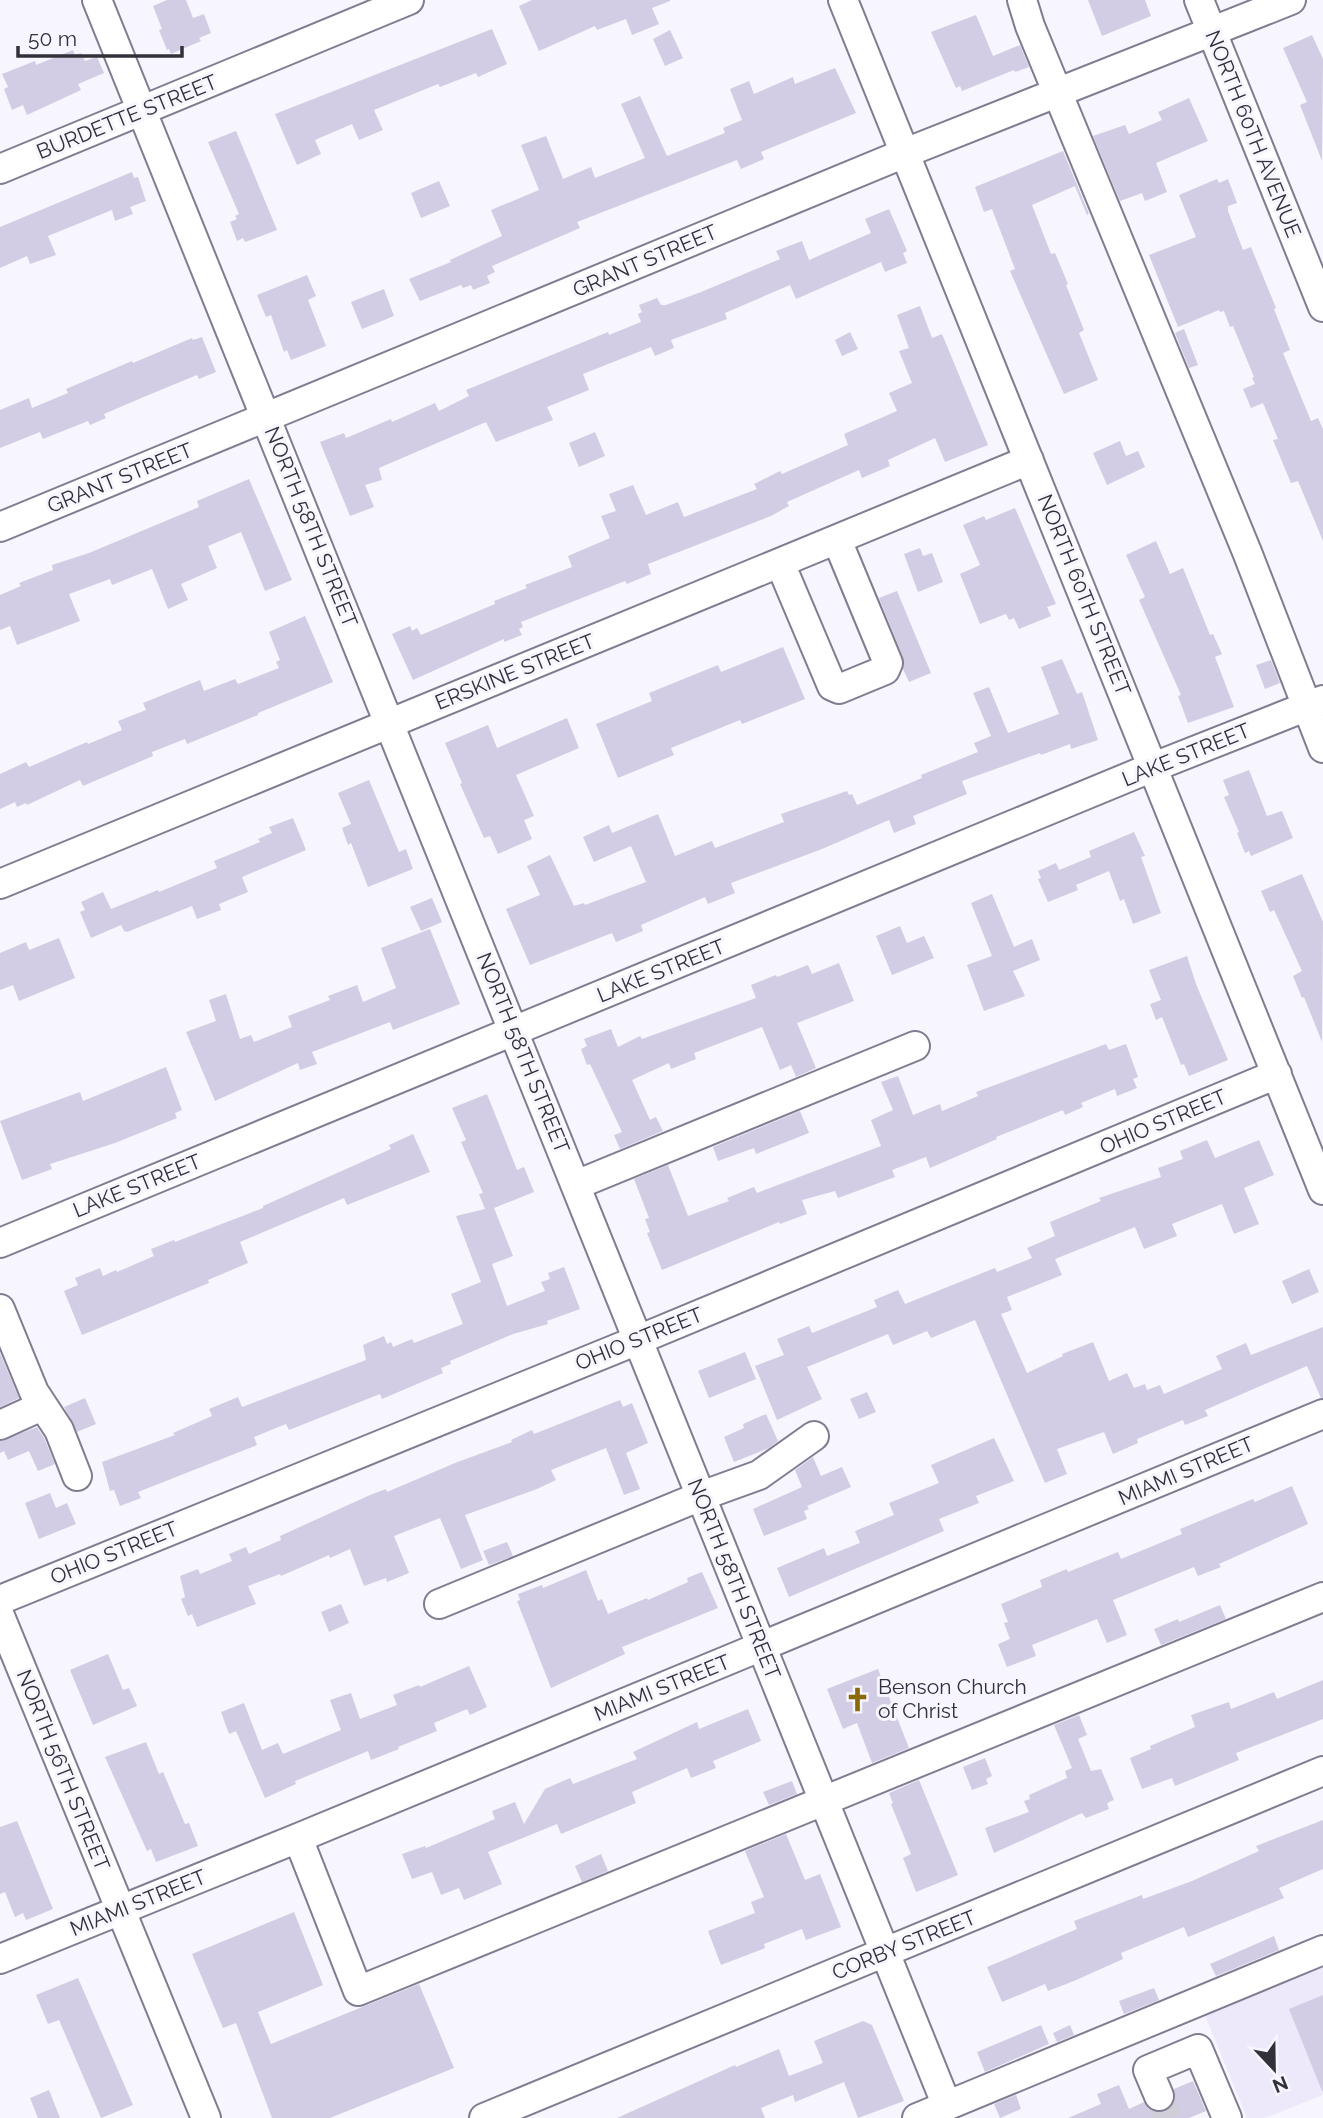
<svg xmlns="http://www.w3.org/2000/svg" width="1323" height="2118" viewBox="0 0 1323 2118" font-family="Raleway,sans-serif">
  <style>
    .built { fill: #ede9fb }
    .building { fill: #d2cde4 }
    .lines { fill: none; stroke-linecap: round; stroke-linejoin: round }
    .minor-tunnel { stroke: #d0ced7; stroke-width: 28; stroke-dasharray: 28 14; stroke-linecap: butt }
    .minor-casing { stroke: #817c91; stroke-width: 32 }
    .minor { stroke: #fff; stroke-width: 28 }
    .labels { text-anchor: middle; stroke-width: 6; stroke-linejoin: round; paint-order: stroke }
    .street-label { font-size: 21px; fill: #323039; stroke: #f7f5fe }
    .poi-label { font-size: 21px; fill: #323039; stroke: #f7f5fe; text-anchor: start }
  </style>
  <rect width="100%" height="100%" fill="#f7f5fe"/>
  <path class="built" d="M1323,1958V2095L1265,2118H1247L1202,2008Z"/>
  <path class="building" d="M167,0H186L193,18L204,14L211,33L199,38L201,41L171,54L169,49L167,50L159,30L162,29L153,6Z
    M532,0H670V1L652,8L659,24L632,35L626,19L597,30L595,26L539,51L519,6Z
    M1088,0H1145L1151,16L1102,36Z
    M976,15L993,56L1020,45L1029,67L1015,72L1014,70L962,91L960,86L956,88L931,32Z
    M492,29L507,64L478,77L476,73L440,87L438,84L374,110L383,130L359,140L352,124L315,140L321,154L297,165L275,114Z
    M670,30L683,58L665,66L653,39Z
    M1312,35L1323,59L1322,161L1300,105L1307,102L1283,48Z
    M73,50L75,55L81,53L85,61L97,57L104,73L78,84L81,90L27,115L23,105L12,110L4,89L8,87L2,74L35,61L36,65Z
    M835,68L856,113L761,152L764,159L741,169L737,160L577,222L580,228L492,266L495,272L487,276L490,283L473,290L471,285L463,288L461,285L420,301L409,279L451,262L450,260L502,236L491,210L539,190L521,145L546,136L563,179L591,167L595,178L645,158L621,104L640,96L667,156L725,133L723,128L742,120L730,89L749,81L754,94L793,77L795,84Z
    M1189,98L1208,141L1156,163L1167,192L1145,201L1142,193L1120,201L1093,136L1125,125L1129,134L1162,120L1158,112Z
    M236,131L277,230L245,242L243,238L237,241L230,222L237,219L235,216L239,214L208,142Z
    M1063,151L1089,214L1087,215L1075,186L1032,205L1051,254L1055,253L1068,284L1066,285L1084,330L1079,333L1098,380L1064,394L1010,271L1015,269L992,209L984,212L975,187Z
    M132,172L134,178L138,177L146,201L130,207L133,214L115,221L112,210L48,236L56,255L30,264L27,256L0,268V227Z
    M1217,179L1219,183L1228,179L1237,203L1228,206V211L1243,250L1251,247L1276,308L1274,309L1290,350L1283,353L1311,421L1318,418L1323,429V541L1298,481L1291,483L1273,440L1278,439L1263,403L1251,408L1243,389L1255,384L1252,378L1254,377L1233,326L1230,327L1224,311L1220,312L1219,310L1178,327L1149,255L1196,237L1179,195Z
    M439,181L450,206L421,218L411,193Z
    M889,209L907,251L903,253L907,263L885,272L881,262L796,299L790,285L725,313L727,319L671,340L674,348L655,356L651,347L583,374L589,390L547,407L553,420L496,442L486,422L379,468L382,480L365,485L374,507L350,516L320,442L344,433L346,438L391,419L392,422L435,403L439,411L469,396L466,390L608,332L609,335L641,322L638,314L642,312L639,305L657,298L661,305H666L701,292L780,259L776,251L802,241L809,260L871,233L865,219Z
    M307,275L316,296L308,300L326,346L291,360L287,350L284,352L271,315L266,317L257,295Z
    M384,289L394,316L362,329L351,302Z
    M920,306L932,338L942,334L988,445L945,462L935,438L888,460L890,466L862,478L859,470L787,502L789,506L771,516L648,564L651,574L627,584L625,581L521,622L523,627L519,629L522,635L504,642V639L413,680L392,634L410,626L412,631L417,628L421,635L495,604L494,601L527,588L525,585L572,567L568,556L610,538L601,516L616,511L609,494L633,485L646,515L678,502L684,517L757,489L754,484L780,471L782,474L848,445L844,434L897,411L889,393L912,383L899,351L909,348L897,315Z
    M1184,329L1198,365L1189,368L1175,333Z
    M850,332L858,349L842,356L835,340Z
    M202,337L216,372L199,379L197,375L146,396L104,414L106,418L90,425L88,421L43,439L40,432L0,448V410L29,398L32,408L68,393L66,389L132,361L133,363L192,338L193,340Z
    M595,432L605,456L579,467L569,443Z
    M1120,441L1126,456L1138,451L1145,467L1107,485L1093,453Z
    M249,479L292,580L265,591L241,532L208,546L217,568L181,584L188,600L168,609L152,569L112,585L110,579L69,594L80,621L17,645L10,626L0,630V595L21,586L19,583L53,570L52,565L89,553L199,507L197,501Z
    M1015,508L1056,604L1047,607L1051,616L1019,629L1014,618L1009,620L1006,614L980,624L960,574L980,565L963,525L984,516L986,520Z
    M1156,541L1170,574L1183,568L1210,635L1213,634L1222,654L1215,657L1234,707L1188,723L1178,696L1181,695L1139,600L1145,597L1126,555Z
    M920,548L923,556L932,553L943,582L918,592L904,554Z
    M897,591L931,673L909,682L903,669V657L879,598Z
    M305,616L333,682L258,713V715L187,744L185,739L152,752L153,756L83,786L80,780L27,805L26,803L17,807L15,802L0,809V774L26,762L29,767L87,742L88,744L122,730L118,721L146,710L143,703L200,680L204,691L235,679L238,684L279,668L276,662L280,660L269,632Z
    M783,647L805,699L742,724L740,720L671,748L674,755L618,778L596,724L652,701L649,693L718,665L721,672Z
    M1062,659L1077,694L1082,692L1098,740L1071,749L1070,744L1041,755L1040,753L962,781L967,794L913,816L916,824L894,833L889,820L822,849L731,883L735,893L708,904L705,897L641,925L643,931L616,942L612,933L530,965L506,909L540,895L527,866L550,855L574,906L584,903L585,905L646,882L631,846L594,862L583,837L609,825L612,833L658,814L675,856L712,841L715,848L784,822L781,814L847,791L849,795L852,794L857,805L922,778L921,775L978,752L974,743L991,736L973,693L989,687L1008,733L1059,714L1041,667Z
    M1271,660L1280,683L1265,689L1256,665Z
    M567,718L579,748L516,775L534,816L524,820L532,839L498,854L490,836L484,838L460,784L462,783L445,743L488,725L497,748Z
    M1249,770L1267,816L1282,811L1293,838L1251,856L1249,851L1245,853L1237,833L1239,832L1224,797L1229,795L1223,780Z
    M369,780L399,852L406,849L413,869L368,887L351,843L348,845L342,828L351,824L338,793Z
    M293,818L306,850L242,877L248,892L219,904L221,910L197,919L192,906L127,932L124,931L121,925L91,938L80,912L85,910L81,902L103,892L111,909L158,890L159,892L217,868L214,861L260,842L258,839L272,833L269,827Z
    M1134,832L1145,856L1141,857L1161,913L1133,924L1124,899L1120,901L1109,871L1076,885L1078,890L1048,902L1038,879L1041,878L1038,871L1056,863L1059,870L1091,857L1089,851Z
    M1302,874L1323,922L1322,1042L1304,997L1302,998L1293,976L1302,971L1274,910L1270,912L1261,891Z
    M992,894L1014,947L1032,939L1040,960L1013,971L1025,996L984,1011L967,965L992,956L971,903Z
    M432,898L442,922L421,931L410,907Z
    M900,926L907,943L924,936L934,958L892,975L876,936Z
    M430,929L460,1004L393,1030L390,1022L312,1052L317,1064L300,1070L298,1063L215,1101L186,1032L216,1021L209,1000L226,994L240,1039L251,1035L254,1042L292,1027L288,1016L330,1000L328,996L357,985L363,1002L396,988L381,948Z
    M59,938L75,978L19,1001L13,985L0,990V953L26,942L29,950Z
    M1187,956L1196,984L1228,1060L1189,1076L1184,1064L1181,1065L1162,1017L1156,1020L1150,1004L1161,1000L1149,970Z
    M839,963L854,1001L797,1023L816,1068L796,1077L791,1065L780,1070L762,1027L694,1053L696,1059L671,1069L669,1063L632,1080L650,1120L656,1117L663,1131L620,1149L614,1135L622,1132L590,1064L587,1065L581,1049L587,1046L584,1039L611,1029L618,1047L640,1036L642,1039L756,998L751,985L776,975L777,977L808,965L812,974Z
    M1106,1044L1109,1050L1126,1044L1138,1077L1133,1079L1137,1088L1117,1096L1115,1089L1081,1103L1083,1107L1065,1115L1063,1110L996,1137L997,1139L930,1168L926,1157L892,1170L895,1177L838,1198L835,1191L802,1200L807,1214L780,1224L779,1222L662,1270L647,1233L650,1232L645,1219L649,1218L634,1179L668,1165L688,1216L729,1201L727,1198L754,1187L757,1193L881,1146L871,1120L893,1110L881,1082L898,1076L913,1115L940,1104L942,1111L978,1096L976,1092Z
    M166,1067L182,1110L175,1113L177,1118L115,1143L50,1164L52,1169L22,1180L0,1121L80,1092L83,1101Z
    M487,1094L517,1170L524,1167L534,1192L494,1208L513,1256L492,1264L507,1306L545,1291L541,1282L550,1279L548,1273L564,1267L580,1309L547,1321L548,1324L513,1334L450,1361L451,1364L441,1368L443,1373L382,1399L380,1394L289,1430L286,1424L254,1437L257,1445L138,1492L141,1498L120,1506L114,1490L110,1491L102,1462L175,1435L173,1433L212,1416L209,1409L238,1397L242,1407L366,1360L363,1345L384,1336L387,1344L391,1342L393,1347L412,1339L414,1343L463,1324L451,1294L481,1282L456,1216L485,1209L479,1194L483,1193L461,1142L466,1140L452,1108Z
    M800,1111L809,1133L756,1154L754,1148L718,1161L713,1147Z
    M413,1134L430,1172L347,1205L344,1198L240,1242L248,1263L208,1280L209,1283L82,1335L64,1291L78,1285L75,1278L100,1268L103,1276L116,1270L117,1272L154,1256L151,1249L174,1240L175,1242L263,1208V1206L391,1149L389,1145Z
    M1207,1140L1215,1158L1259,1140L1274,1175L1244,1188L1259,1224L1234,1234L1222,1204L1172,1224L1177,1236L1144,1249L1135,1227L1055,1259L1062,1275L1007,1297L1012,1310L1001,1314L1027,1373L1063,1356L1062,1354L1093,1342L1109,1381L1127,1373L1134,1388L1145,1384L1147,1390L1160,1385L1164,1394L1222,1369L1216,1356L1246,1343L1251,1355L1323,1327V1398H1321L1307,1366L1205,1410L1208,1416L1185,1425L1183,1420L1137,1439L1138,1443L1113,1454L1104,1432L1057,1449L1067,1474L1045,1483L975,1320L931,1338L927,1331L893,1345L888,1334L807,1367L822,1399L777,1420L755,1366L784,1355L777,1339L809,1326L812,1333L877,1307L874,1300L898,1290L905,1304L995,1268L997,1272L1032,1258L1027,1248L1055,1236L1050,1222L1101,1201L1099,1198L1161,1177L1158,1168L1183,1159L1180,1151Z
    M1309,1269L1319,1292L1292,1304L1282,1281Z
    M745,1352L756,1379L709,1398L698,1371Z
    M0,1353L19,1398L0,1407Z
    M867,1392L876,1412L859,1419L850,1399Z
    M85,1398L96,1424L77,1432L64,1407Z
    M620,1400L623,1407L632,1403L648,1443L626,1453L640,1489L624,1495L606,1448L551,1470L556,1480L537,1489L465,1515L483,1560L461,1569L440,1518L394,1536L409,1573L387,1582L386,1578L364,1586L350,1549L330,1558L329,1555L281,1576L280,1574L248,1586L256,1604L197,1627L192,1614L188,1616L181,1599L185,1597L180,1576L198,1569L200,1574L232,1561L229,1554L246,1547L249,1554L281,1540L280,1536L370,1495L386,1489L387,1492L455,1463L512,1442L511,1440L532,1430L534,1434Z
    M766,1414L778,1441L769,1448L734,1462L724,1437L744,1428L743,1424Z
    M37,1427L44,1438L55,1464L38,1471L29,1451L8,1460L4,1451L0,1453V1441Z
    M994,1438L1014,1481L976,1496L979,1503L939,1519L944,1531L789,1597L777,1568L824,1548L827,1556L860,1543L855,1531L894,1515L889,1503L939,1483L931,1465Z
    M813,1457L821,1476L842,1467L851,1487L807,1506L809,1509L804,1511L807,1519L764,1536L753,1509L802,1487L795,1470Z
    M1292,1486L1308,1524L1219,1564L1221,1567L1198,1576L1194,1567L1113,1600L1127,1635L1107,1643L1097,1619L1032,1645L1036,1656L1007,1667L998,1644L1010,1639L1004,1623L1008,1622L1001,1604L1042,1587L1040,1580L1067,1569L1068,1572L1118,1552L1121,1559L1182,1534L1180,1529L1253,1499L1255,1502Z
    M50,1493L56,1508L67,1503L76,1524L39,1539L25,1503Z
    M507,1542L513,1556L489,1565L483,1551Z
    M586,1570L598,1601L602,1599L608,1614L647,1598L648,1600L688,1582L687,1578L702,1572L718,1608L622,1647L625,1654L551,1688L517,1601L520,1600L518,1594L542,1585L543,1588Z
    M341,1604L349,1623L329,1632L321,1612Z
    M1220,1605L1226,1619L1161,1645L1154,1629L1178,1619L1179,1622Z
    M108,1654L123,1690L129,1688L137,1706L93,1725L70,1670Z
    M469,1666L487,1707L470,1715L467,1709L434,1723L437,1731L398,1747L399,1749L371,1760L368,1751L295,1781L296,1784L265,1798L236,1731L229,1734L221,1712L244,1703L262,1750L278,1743L283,1754L341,1730L330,1700L351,1693L360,1719L397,1705L393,1695L419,1685L420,1687Z
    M878,1669L909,1748L872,1763L857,1723L843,1729L827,1689Z
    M1323,1680V1719L1236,1753L1239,1760L1175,1786L1172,1778L1142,1789L1130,1758L1151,1749L1150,1746L1195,1727L1191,1715L1229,1702L1231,1709L1274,1692L1277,1699Z
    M748,1709L761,1741L713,1761L716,1768L691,1778L687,1768L632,1792L636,1803L561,1834L557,1824L488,1852L502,1884L464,1900L459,1888L441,1895L432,1872L412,1879L402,1854L425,1846L426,1848L495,1819L492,1811L515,1802L524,1824L545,1789L570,1778L573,1784L637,1759L633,1752L697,1722L699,1729Z
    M1079,1715L1087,1735L1078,1739L1091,1771L1101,1769L1114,1800L1107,1803L1109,1809L1086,1818L1082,1813L994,1853L985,1828L1029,1812L1024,1801L1030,1799L1029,1795L1067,1778L1065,1771L1072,1768L1054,1725Z
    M146,1742L159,1774L163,1772L185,1824L189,1823L198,1846L156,1862L151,1849L147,1851L105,1757Z
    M985,1758L992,1776L986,1779L988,1784L972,1790L963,1767Z
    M919,1780L958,1875L916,1892L903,1858L911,1854L891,1804L893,1803L889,1793Z
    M792,1781L797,1794L769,1805L763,1792Z
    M1323,1820V1869L1279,1888L1284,1898L1188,1937L1184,1927L1121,1953L1123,1959L1074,1981L1048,1991L1045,1984L1002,2002L987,1967L1077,1929L1074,1921L1142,1895L1143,1899L1192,1881L1259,1851L1256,1846Z
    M17,1821L53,1909L26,1920L23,1913L15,1917L5,1892L0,1894V1827Z
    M786,1834L805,1880L820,1874L841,1927L806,1940L802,1929L764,1944L765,1948L721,1965L708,1931L755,1913L751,1902L764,1897L745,1851Z
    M601,1854L608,1871L582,1882L575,1866Z
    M294,1912L323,1985L258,2012L271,2044L419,1984L454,2068L330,2118H272L236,2023L223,2028L192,1954Z
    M1274,1936L1279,1950L1216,1976L1210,1964Z
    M78,1978L133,2105L101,2118L59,2020L48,2024L36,1995Z
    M1154,1988L1159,2000L1124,2014L1119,2001Z
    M1323,1995V2091H1322L1289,2009Z
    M863,2021L872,2025L904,2101L858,2118L844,2082L795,2102L793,2095L761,2108L765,2118H617L735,2065L736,2067L779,2049L789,2076L823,2063L814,2041Z
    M1041,2025L1049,2044L985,2072L977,2052Z
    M1070,2025L1074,2035L1057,2042L1053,2033Z
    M1193,2081L1206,2111L1189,2118H1068L1101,2104L1097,2094L1119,2085L1129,2109L1144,2102L1150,2110L1158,2112L1165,2111L1173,2105L1175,2097L1174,2089Z
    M49,2090L60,2118H38L30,2098Z
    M1016,2095L1021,2109L1000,2118L994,2104Z"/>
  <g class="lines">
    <path class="minor-tunnel" d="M1159,2096L1168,2118"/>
    <defs>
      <path id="minor" d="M97,0L947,2106
        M843,0L1323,1190
        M1022,0L1030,26L1247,552L1323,748
        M1199,0L1323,307
        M0,169L409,0
        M0,527L905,153L1291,0
        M780,563L832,686L839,689L885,670L888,663L837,540
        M0,884L1029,460
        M576,1185L915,1046
        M0,1243L1136,774L1323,700
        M0,1309L34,1392L59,1430L77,1476
        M0,1425L42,1406
        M0,1600L638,1340L1277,1074
        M439,1604L701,1496L759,1475L814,1436
        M0,1616L206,2118
        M298,1838L358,1991L1323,1597
        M0,1959L298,1838L1323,1414
        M1159,2096L1148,2070L1198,2049L1227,2118
        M484,2118L1323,1771
        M917,2118L1323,1950"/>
    </defs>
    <use href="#minor" class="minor-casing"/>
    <use href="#minor" class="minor"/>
  </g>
  <defs>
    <symbol id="church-bare" viewBox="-9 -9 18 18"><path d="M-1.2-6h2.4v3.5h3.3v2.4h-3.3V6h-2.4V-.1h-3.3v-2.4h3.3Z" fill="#8a6907" stroke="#f7f5fe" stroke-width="2.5" paint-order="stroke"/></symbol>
  </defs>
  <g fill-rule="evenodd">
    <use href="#church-bare" x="840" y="1682" width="35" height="35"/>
  </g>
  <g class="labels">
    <g class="street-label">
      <text transform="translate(127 117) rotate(-22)" y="7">BURDETTE STREET</text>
      <text transform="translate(1253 134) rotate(68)" y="7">NORTH 60TH AVENUE</text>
      <text transform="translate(645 261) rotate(-23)" y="7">GRANT STREET</text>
      <text transform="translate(120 478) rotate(-22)" y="7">GRANT STREET</text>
      <text transform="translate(311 527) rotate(68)" y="7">NORTH 58TH STREET</text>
      <text transform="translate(1084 595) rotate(68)" y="7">NORTH 60TH STREET</text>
      <text transform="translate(515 672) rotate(-22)" y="7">ERSKINE STREET</text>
      <text transform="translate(1186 755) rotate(-22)" y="7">LAKE STREET</text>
      <text transform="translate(661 971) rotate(-22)" y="7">LAKE STREET</text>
      <text transform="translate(523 1053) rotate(68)" y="7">NORTH 58TH STREET</text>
      <text transform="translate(1163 1122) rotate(-23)" y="7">OHIO STREET</text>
      <text transform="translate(137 1186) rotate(-22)" y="7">LAKE STREET</text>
      <text transform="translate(639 1339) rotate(-22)" y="7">OHIO STREET</text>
      <text transform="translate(1186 1471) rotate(-23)" y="7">MIAMI STREET</text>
      <text transform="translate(114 1553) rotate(-22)" y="7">OHIO STREET</text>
      <text transform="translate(734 1579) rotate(68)" y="7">NORTH 58TH STREET</text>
      <text transform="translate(662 1688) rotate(-22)" y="7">MIAMI STREET</text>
      <text transform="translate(63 1770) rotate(68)" y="7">NORTH 56TH STREET</text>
      <text transform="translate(138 1903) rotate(-22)" y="7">MIAMI STREET</text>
      <text transform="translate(904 1945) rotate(-22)" y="7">CORBY STREET</text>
    </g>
    <g class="poi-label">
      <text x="878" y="1694">Benson Church<tspan x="878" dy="24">of Christ</tspan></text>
    </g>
  </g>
  <g transform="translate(1274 2069) rotate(158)" stroke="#f7f5fe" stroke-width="5" paint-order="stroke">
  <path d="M0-5L12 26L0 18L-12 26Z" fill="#323039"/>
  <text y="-10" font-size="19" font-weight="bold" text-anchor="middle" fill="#323039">N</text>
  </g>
  <path d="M18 46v10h164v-10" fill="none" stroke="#323039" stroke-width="3.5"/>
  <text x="28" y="46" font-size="21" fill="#323039" stroke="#f7f5fe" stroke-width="5" paint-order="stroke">50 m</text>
</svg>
